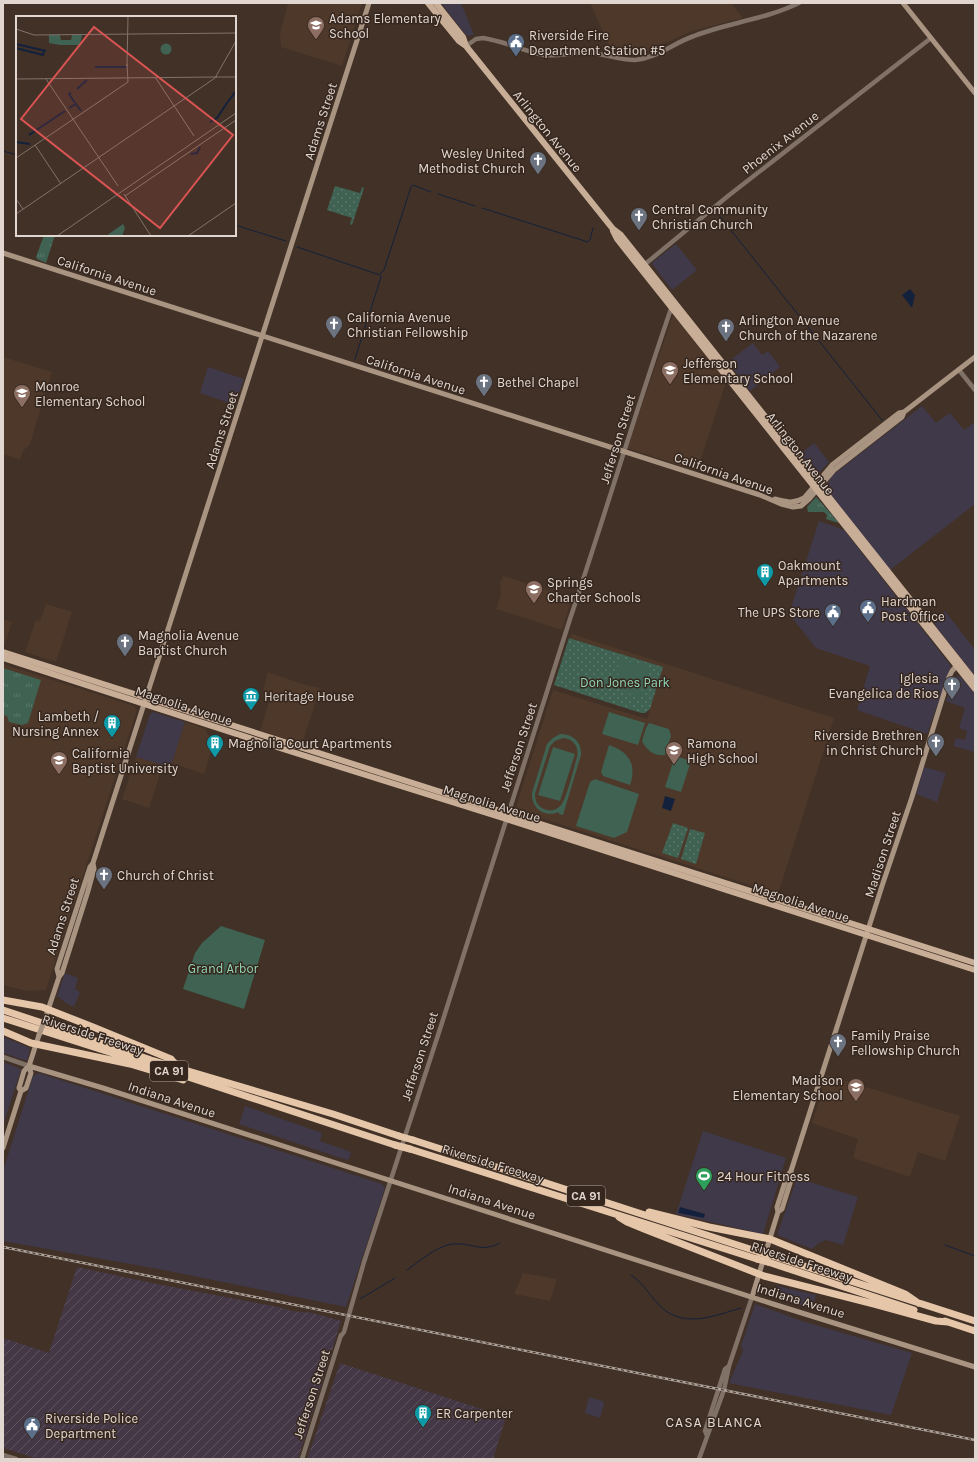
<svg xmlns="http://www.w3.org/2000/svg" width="978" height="1462" viewBox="0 0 978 1462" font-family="Karla,sans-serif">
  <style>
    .commercial { fill: #40394a }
    .industrial { fill: url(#industrial-furrows) }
    .built { fill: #4e382a }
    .grass { fill: url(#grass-tufts) }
    .park { fill: url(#park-dots) }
    .garden { fill: #3f6252; fill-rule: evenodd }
    .water { fill: #14213c }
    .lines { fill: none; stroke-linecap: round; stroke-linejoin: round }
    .stream { stroke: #14213c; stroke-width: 1 }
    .tertiary { stroke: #807267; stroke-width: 4.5 }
    .secondary { stroke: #a99482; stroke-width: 5 }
    .primary { stroke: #c9ae97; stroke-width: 6 }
    .motorway { stroke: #e6c6a9; stroke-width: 7 }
    .rail-casing { stroke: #ada29a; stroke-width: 2.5 }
    .rail { stroke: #36271e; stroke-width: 1; stroke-dasharray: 3; stroke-linecap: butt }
    .secondary-bridge { stroke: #a99482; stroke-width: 5 }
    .motorway-bridge { stroke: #e6c6a9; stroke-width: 7 }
    .labels { text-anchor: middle; stroke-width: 3; stroke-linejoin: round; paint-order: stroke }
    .shield { fill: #36271e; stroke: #aea29b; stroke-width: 1 }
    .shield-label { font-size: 12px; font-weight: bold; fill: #e1d7d0 }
    .poi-label { font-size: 13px; fill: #e1d7d0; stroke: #36271e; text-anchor: start }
    .street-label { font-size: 13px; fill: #e1d7d0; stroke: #36271e }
    .park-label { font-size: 13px; fill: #90d5b6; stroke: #36271e }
    .neighbourhood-label { font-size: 14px; letter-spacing: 1px; fill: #e1d7d0; stroke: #36271e }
    .inset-river { fill: none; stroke: #14213c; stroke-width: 2 }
    .inset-road { fill: none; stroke: #81736b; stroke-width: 1 }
    .view { fill: #d95452; fill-opacity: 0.15; stroke: #d95452; stroke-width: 2 }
    .inset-edge { fill: none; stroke: #e1d7d0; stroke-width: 2 }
  </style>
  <defs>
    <pattern id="industrial-furrows" width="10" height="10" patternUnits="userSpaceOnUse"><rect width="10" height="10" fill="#453846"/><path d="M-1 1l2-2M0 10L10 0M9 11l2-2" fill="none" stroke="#605460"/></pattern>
    <pattern id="grass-tufts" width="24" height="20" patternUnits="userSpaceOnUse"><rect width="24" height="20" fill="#3f6252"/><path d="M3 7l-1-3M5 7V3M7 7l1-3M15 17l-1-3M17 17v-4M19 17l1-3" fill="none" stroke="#5a786a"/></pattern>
    <pattern id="park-dots" width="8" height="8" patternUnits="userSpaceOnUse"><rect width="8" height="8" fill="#3f6252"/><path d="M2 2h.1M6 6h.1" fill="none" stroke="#5a786a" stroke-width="1.8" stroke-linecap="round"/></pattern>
  </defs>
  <rect width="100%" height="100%" fill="#413127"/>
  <path class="commercial" d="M441,3H461L474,35L469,36L466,35Z
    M676,244L697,270L672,290L652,264L653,262Z
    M753,343L762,355L768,351L780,367L750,391L728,362Z
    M208,367L244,379L235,405L200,393Z
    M922,406L936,423L950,413L964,430L975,422V504L890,570L825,487L833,475L838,471Z
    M814,443L829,462L819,473L815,472L800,454Z
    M819,521L844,530L895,595V597H897L951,666L927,734L857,710L870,666L816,648L789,614Z
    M945,611L975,650V676L937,628L933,620Z
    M956,676L961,677L975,694V752L953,746L956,738L965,740L967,731L959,728L965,708L946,701L954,677Z
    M153,712L185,722L172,763L165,766L136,757L150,714Z
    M924,767L946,773L937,802L916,794Z
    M65,973L78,978L75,989L80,992L74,1007L66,1003L57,996Z
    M3,1037L30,1048L27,1061L3,1053Z
    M3,1062L21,1069L3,1126Z
    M39,1073L382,1184L385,1188L346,1307L169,1271L3,1241V1171L33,1076Z
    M245,1106L322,1133L320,1141L351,1152L349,1159L347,1160L239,1124Z
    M703,1131L786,1158L763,1234L676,1214Z
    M797,1178L858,1197L843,1245L826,1240L819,1243L812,1249L777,1235Z
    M777,1286L816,1295L812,1309L767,1295Z
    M755,1304L805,1322L912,1353L891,1415L729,1383L743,1351L741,1346Z
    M589,1397L603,1401L604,1404L600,1418L585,1413Z"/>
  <path class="industrial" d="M77,1267L152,1283L278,1307L292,1311L313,1313L341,1321L298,1459H38L3,1448V1338L49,1353Z
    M340,1363L506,1417L493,1459H307Z"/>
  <path class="built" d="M288,3H357L362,4L342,66L281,47L280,34Z
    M590,3H731L743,18L692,31L648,51L638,53H623L612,52Z
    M673,315L726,382L697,471L627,448Z
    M3,357L52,372L30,444L23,451L20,460L3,454Z
    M503,576L572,598L562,630L496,609L501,594L500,583Z
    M46,604L72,612L56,662L25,652L36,620L40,621Z
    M3,619L12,622L5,643L3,644Z
    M572,634L834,718L778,894L515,810L553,690L647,719L663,667L570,638Z
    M3,664L134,706L137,710L95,839L74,904L70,912V916L46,990L27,991L3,985Z
    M268,672L302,684L320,688L302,744L260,731L271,695L263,691Z
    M185,722L206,729V731L208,735L216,737L204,774L172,763Z
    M136,757L163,765L149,808L122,799Z
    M827,1075L960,1116L945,1161L918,1152L910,1177L853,1158L858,1139L812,1123Z
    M523,1273L557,1279L550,1301L514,1294Z"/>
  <path class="grass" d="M44,235H55L46,263L37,259L36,257Z
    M816,497L818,499L839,523L826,519L827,515L824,512H808L807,507Z
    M3,668L41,680L28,723L22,725L9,722L7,716L3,715Z"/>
  <path class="park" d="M335,186L360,193L362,187L364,188L352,225L350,224L352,218L327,210Z
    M569,638L663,667L650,709L645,713H641L554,685Z
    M673,823L688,828L678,858L662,853Z
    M690,829L705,833L696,864L681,859Z"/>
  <path class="garden" d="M619,659L648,667L650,670L639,698C618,690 617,679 619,659Z
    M609,712L645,723L638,745L602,734Z
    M649,723L669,729L671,736L665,755C654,756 647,751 642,741L646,728Z
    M560,734C573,734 582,742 581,755L563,815L559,814V812C545,818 531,809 532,793L547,744L553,738ZM563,738C574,739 579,747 577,757C574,767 567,798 561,805C557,810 550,812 544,809C537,806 535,800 535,794L550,746L555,741Z
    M609,745C629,752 637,764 630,785L603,776L601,772Z
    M553,747L575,754L560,801L538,795Z
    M675,756L691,761L681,792L665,787Z
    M595,779L639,794L627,832L614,838L576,826L590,782Z
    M221,926L265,940L244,1009L183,989L195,953L202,943Z"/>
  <path class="water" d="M910,289L915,295L912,308L902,295Z
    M665,796L675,799L671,811L662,808Z
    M680,1207L705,1214L704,1218L678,1213Z"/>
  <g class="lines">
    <path class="stream" d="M3,151L17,155
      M438,194L475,206
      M482,208L588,242L590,240L593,228
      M718,214L882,420
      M235,225L286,241
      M297,247L380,275L381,277L355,359
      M380,274L384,270L411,187L413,185L431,192
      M945,1245L975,1256
      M407,1270C420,1261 439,1244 455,1244C474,1243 481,1253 500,1243
      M631,1275C643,1283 649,1294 658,1304C682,1330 713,1316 741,1308
      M360,1299L395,1278"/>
    <path class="tertiary" d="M466,46L476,39L483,38C504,41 523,51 544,55C561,57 577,51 593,53C607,55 621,60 635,60C658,58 673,43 694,36C728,23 766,19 799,3
      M644,265L728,196L931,38
      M959,370L975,390
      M3,1057L29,1066
      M341,1336L344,1332L364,1262L441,1026L570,619C605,515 636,410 672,306
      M707,1436L705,1431L725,1369L729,1366
      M3,1455L16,1459
      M302,1459L341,1335
      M699,1459L724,1390L729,1366L752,1297"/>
    <path class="secondary" d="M903,3L975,93
      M3,253L760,495L781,504L793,507L801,506L809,499L834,470L902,417L904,412
      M775,499C786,502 794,504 804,498L832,465L899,413L904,412L975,357
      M59,977L57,969L90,867L93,863L369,3
      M45,1019L59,977L62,973L88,891L94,869L93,863
      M29,1066L103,1088L773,1304L975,1367
      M21,1091L26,1088L31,1073L29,1067
      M3,1148L21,1091L19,1088L24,1071L29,1066L39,1035
      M778,1212L777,1207L787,1176L791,1171L882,886L912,797L949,677L952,671L958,664
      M752,1297L778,1212L782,1209L792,1177L791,1171"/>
    <path class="primary" d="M428,3L459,41L466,46L613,229L621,235L975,681
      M436,3L463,37L466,46
      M613,231L617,239L975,689
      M3,652L975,963
      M3,658L283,749L506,819L975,970"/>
    <path class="motorway" d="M3,1000L42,1007L93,1027L171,1059L180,1069
      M3,1010L81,1036L151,1060L333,1114L399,1136
      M3,1018L153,1066
      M3,1031L31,1043L130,1064L183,1080
      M179,1074L395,1145
      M413,1140L759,1252
      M410,1149L757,1259
      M649,1212L709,1227L770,1239L905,1294L918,1303
      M619,1217L627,1222L644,1229L764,1276L874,1304L936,1321L948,1322
      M770,1255L975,1321
      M768,1262L914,1310
      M945,1321L975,1331"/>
    <defs>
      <path id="rail" d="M3,1247L975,1440"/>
    </defs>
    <use href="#rail" class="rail-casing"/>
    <use href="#rail" class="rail"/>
    <path class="secondary-bridge" d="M39,1035L45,1019"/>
    <path class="motorway-bridge" d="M399,1136L413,1140
      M395,1145L410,1149
      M759,1252L770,1255
      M757,1259L768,1262"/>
  </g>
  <defs>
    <symbol id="school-pin" viewBox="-11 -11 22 30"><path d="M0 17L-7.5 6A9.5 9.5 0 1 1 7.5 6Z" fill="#8d6e63" stroke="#36271e"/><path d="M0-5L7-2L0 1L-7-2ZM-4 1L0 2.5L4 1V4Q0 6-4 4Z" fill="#fff"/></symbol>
    <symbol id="civic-pin" viewBox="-11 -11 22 30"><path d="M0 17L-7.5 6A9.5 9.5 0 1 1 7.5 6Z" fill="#5c6f8a" stroke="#36271e"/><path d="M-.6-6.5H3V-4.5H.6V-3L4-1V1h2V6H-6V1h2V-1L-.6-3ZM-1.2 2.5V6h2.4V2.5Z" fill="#fff"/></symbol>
    <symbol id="church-pin" viewBox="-11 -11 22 30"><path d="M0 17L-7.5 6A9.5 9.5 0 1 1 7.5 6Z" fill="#6b7280" stroke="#36271e"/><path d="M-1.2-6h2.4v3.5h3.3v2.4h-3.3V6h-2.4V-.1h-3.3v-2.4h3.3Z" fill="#fff"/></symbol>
    <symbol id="building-pin" viewBox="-11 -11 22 30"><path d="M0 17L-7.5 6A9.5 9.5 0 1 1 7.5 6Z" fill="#0f9aa8" stroke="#36271e"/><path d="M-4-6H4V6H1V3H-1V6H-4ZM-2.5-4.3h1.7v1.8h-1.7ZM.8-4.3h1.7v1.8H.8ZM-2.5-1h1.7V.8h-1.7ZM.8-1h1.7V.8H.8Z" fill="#fff"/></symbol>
    <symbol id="museum-pin" viewBox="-11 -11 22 30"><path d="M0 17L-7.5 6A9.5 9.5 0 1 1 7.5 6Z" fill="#0f9aa8" stroke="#36271e"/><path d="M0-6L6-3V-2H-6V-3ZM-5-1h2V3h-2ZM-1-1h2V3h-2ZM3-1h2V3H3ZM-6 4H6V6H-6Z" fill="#fff"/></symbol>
    <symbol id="university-pin" viewBox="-11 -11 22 30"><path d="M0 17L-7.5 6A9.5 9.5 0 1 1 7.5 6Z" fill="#8d6e63" stroke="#36271e"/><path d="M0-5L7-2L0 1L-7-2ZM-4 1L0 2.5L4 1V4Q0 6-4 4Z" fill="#fff"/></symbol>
    <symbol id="stadium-pin" viewBox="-11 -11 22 30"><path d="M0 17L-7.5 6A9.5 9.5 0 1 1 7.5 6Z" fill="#2e9e5b" stroke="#36271e"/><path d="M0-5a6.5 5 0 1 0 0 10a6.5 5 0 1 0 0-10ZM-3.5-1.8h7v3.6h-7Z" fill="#fff"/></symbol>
  </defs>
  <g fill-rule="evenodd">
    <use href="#school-pin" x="306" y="15" width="20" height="27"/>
    <use href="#civic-pin" x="506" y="32" width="20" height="27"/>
    <use href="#church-pin" x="528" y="150" width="20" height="27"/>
    <use href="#church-pin" x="629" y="206" width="20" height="27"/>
    <use href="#church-pin" x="324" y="314" width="20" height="27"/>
    <use href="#church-pin" x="716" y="317" width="20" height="27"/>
    <use href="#school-pin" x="660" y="360" width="20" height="27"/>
    <use href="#church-pin" x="474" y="372" width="20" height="27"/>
    <use href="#school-pin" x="12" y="383" width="20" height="27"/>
    <use href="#building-pin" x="755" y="562" width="20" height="27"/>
    <use href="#school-pin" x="524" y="579" width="20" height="27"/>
    <use href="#civic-pin" x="858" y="598" width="20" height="27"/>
    <use href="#civic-pin" x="823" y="602" width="20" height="27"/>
    <use href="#church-pin" x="115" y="632" width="20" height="27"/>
    <use href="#church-pin" x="942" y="675" width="20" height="27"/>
    <use href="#museum-pin" x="241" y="686" width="20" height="27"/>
    <use href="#building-pin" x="102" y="713" width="20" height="27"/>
    <use href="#church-pin" x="926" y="732" width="20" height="27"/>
    <use href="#building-pin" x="205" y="733" width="20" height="27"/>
    <use href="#school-pin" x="664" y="740" width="20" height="27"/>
    <use href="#university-pin" x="49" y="750" width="20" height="27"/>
    <use href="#church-pin" x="94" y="865" width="20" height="27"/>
    <use href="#church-pin" x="828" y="1032" width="20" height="27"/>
    <use href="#school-pin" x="846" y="1077" width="20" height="27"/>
    <use href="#stadium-pin" x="694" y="1166" width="20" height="27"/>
    <use href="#building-pin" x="413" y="1403" width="20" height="27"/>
    <use href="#civic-pin" x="22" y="1415" width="20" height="27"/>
  </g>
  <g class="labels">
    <g class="shield">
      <rect x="150" y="1061" width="38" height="20" rx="3"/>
      <rect x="567" y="1186" width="38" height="20" rx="3"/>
    </g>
    <g class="shield-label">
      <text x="169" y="1075">CA 91</text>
      <text x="586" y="1200">CA 91</text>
    </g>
    <g class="poi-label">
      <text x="329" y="23">Adams Elementary<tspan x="329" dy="15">School</tspan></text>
      <text x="529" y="40">Riverside Fire<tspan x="529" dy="15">Department Station #5</tspan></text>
      <text x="525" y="158" text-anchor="end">Wesley United<tspan x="525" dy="15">Methodist Church</tspan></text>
      <text x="652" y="214">Central Community<tspan x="652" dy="15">Christian Church</tspan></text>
      <text x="347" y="322">California Avenue<tspan x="347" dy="15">Christian Fellowship</tspan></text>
      <text x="739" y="325">Arlington Avenue<tspan x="739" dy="15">Church of the Nazarene</tspan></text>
      <text x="683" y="368">Jefferson<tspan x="683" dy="15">Elementary School</tspan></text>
      <text x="497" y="387">Bethel Chapel</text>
      <text x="35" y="391">Monroe<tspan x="35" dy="15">Elementary School</tspan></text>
      <text x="778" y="570">Oakmount<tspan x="778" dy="15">Apartments</tspan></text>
      <text x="547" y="587">Springs<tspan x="547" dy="15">Charter Schools</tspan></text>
      <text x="881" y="606">Hardman<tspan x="881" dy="15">Post Office</tspan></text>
      <text x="820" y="617" text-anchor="end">The UPS Store</text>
      <text x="138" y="640">Magnolia Avenue<tspan x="138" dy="15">Baptist Church</tspan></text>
      <text x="939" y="683" text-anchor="end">Iglesia<tspan x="939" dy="15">Evangelica de Rios</tspan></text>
      <text x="264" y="701">Heritage House</text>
      <text x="99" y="721" text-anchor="end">Lambeth /<tspan x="99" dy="15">Nursing Annex</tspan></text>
      <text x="923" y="740" text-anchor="end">Riverside Brethren<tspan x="923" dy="15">in Christ Church</tspan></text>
      <text x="228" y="748">Magnolia Court Apartments</text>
      <text x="687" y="748">Ramona<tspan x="687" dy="15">High School</tspan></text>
      <text x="72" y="758">California<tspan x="72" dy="15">Baptist University</tspan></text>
      <text x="117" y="880">Church of Christ</text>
      <text x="851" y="1040">Family Praise<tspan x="851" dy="15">Fellowship Church</tspan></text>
      <text x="843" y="1085" text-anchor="end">Madison<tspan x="843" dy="15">Elementary School</tspan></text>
      <text x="717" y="1181">24 Hour Fitness</text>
      <text x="436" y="1418">ER Carpenter</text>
      <text x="45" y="1423">Riverside Police<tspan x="45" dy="15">Department</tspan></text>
    </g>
    <g class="street-label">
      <text transform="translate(320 121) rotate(-72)" y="5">Adams Street</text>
      <text transform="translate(548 131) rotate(51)" y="5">Arlington Avenue</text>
      <text transform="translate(780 142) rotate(-38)" y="5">Phoenix Avenue</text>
      <text transform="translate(107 275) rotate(18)" y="5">California Avenue</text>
      <text transform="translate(416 374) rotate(18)" y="5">California Avenue</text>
      <text transform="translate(221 430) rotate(-72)" y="5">Adams Street</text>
      <text transform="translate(617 439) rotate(-73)" y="5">Jefferson Street</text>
      <text transform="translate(801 453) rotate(52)" y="5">Arlington Avenue</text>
      <text transform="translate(724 473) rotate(19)" y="5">California Avenue</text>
      <text transform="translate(184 705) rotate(18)" y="5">Magnolia Avenue</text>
      <text transform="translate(518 747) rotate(-72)" y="5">Jefferson Street</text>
      <text transform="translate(492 803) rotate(17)" y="5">Magnolia Avenue</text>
      <text transform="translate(882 854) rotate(-72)" y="5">Madison Street</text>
      <text transform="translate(801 902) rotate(18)" y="5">Magnolia Avenue</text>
      <text transform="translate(62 916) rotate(-72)" y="5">Adams Street</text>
      <text transform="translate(93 1034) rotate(18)" y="5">Riverside Freeway</text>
      <text transform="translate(419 1056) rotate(-72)" y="5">Jefferson Street</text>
      <text transform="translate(172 1099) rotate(18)" y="5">Indiana Avenue</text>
      <text transform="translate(493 1163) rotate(17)" y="5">Riverside Freeway</text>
      <text transform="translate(492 1201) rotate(18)" y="5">Indiana Avenue</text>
      <text transform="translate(802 1261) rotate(18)" y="5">Riverside Freeway</text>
      <text transform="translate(801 1300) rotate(17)" y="5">Indiana Avenue</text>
      <text transform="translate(311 1394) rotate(-72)" y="5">Jefferson Street</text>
    </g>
    <g class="park-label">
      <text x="625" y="687">Don Jones Park</text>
      <text x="223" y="973">Grand Arbor</text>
    </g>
    <g class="neighbourhood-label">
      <text x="714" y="1427">CASA BLANCA</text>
    </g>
  </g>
  <g transform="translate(16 16)">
    <rect width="220" height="220" fill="#413127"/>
    <path d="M33,19H44L45,24H55L56,19H66L64,29H44L33,27ZM144.5 33a5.5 5.5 0 1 1 11 0a5.5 5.5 0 1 1-11 0Z" fill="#3f6252"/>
    <path d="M107,208L109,212L106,220H90Z" fill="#3f6252"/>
    <path class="inset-river" d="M0,28L30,35M0,32L27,39L28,34M79,51H110M61,73L71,64M55,77L53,78L59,87M211,87L220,75M53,92L60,88L65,95M194,106L201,102L211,87M13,119L49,95M0,126L14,128M175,138L181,137L184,131"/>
    <path class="inset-road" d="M0,13L18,19L220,17M111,50L112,0M139,61L178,120M200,61H220M0,63L201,61M30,63L102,170M19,129L45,168M0,142L112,66L111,48M108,178L135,220M109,180L220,104M0,183L7,193M0,198L199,62L220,25M41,220L220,97M172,220L220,187"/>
    <path class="view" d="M78,11L217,119L144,212L5,103Z"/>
    <rect width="220" height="220" class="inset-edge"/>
  </g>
  <rect width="978" height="1462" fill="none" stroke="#e1d7d0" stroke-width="8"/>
</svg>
